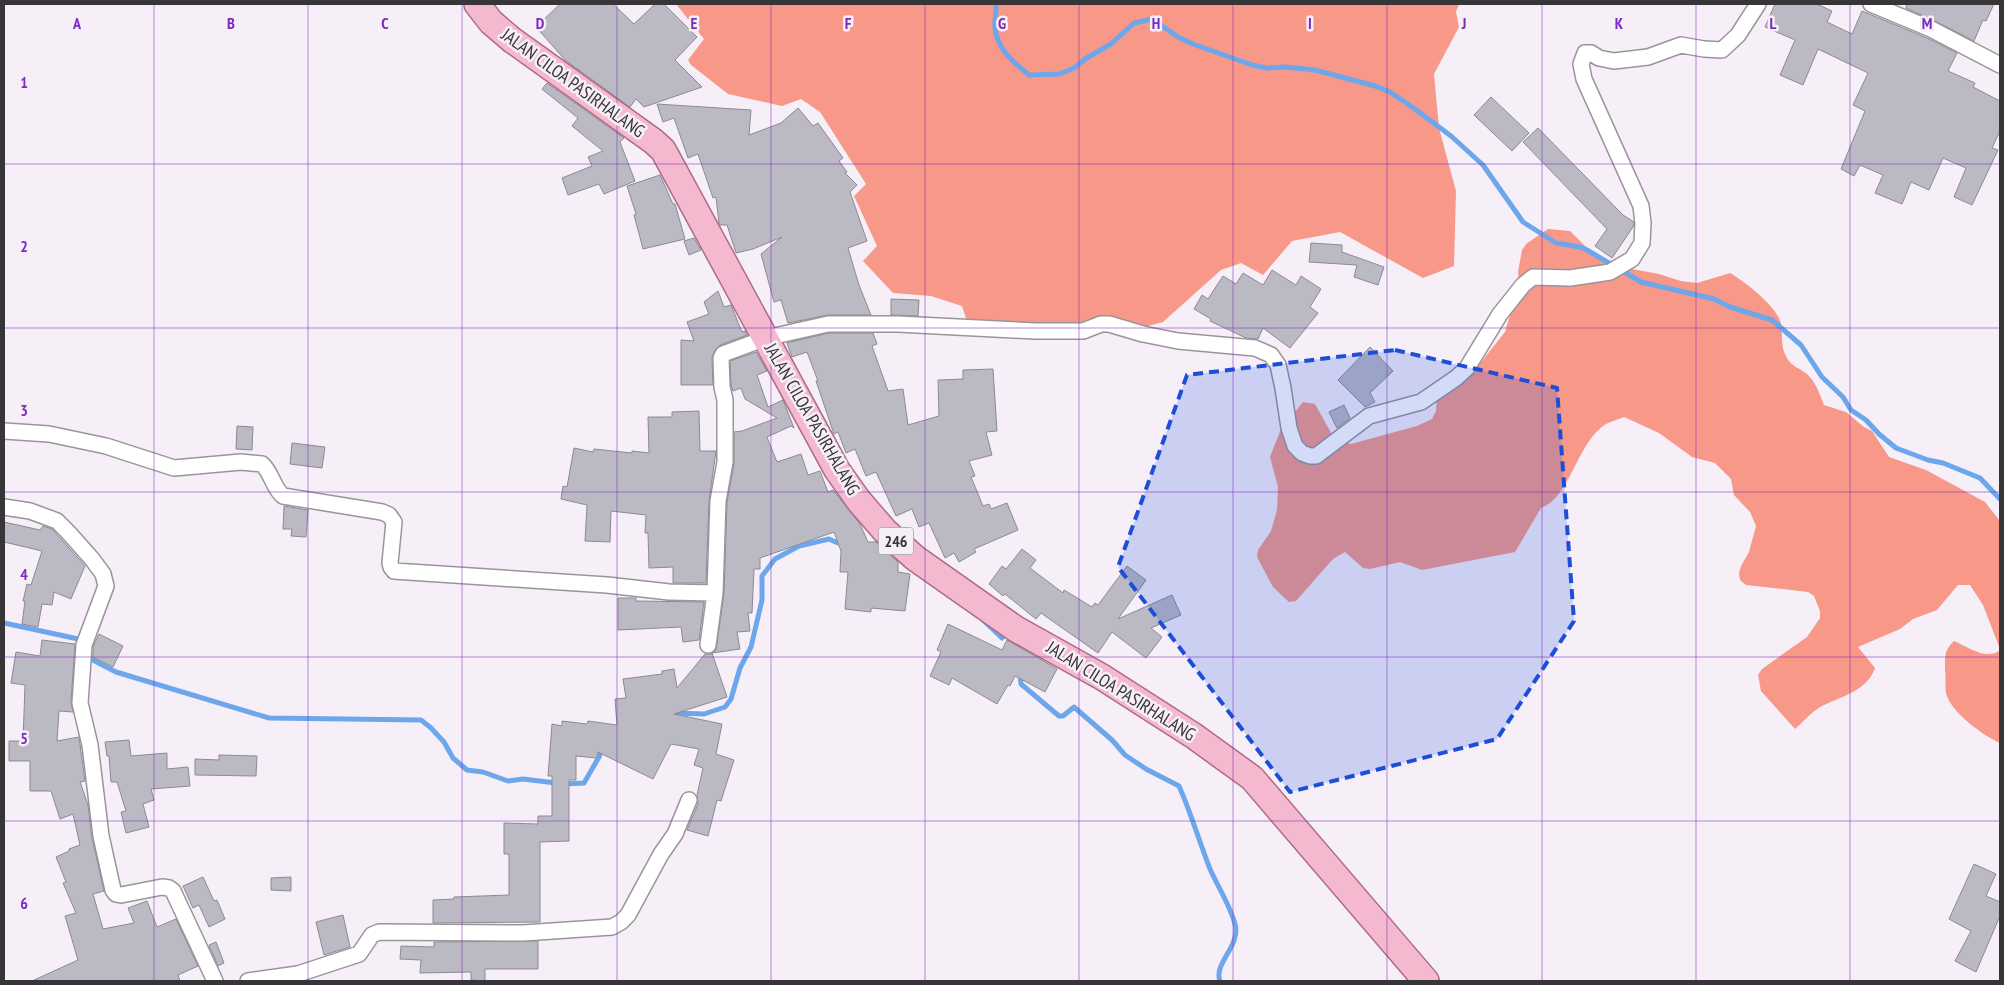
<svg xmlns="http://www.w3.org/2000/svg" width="2004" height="985" viewBox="0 0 2004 985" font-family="'PT Sans Narrow',sans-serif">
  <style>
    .forest { fill: #f89888 }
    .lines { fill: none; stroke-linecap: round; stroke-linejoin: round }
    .stream { stroke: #6ca6eb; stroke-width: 5 }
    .building { fill: #bbbac4; stroke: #8b8a94 }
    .street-casing { stroke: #9a949b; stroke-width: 18 }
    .primary-casing { stroke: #ad6c85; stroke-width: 28 }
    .street { stroke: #fff; stroke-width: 15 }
    .primary { stroke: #f4b8cf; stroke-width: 25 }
    .marked { fill: #1d4ed8; fill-opacity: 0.2; stroke: #1d4ed8; stroke-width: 4; stroke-dasharray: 10 6; stroke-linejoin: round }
    .grid { fill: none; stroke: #7b2cbf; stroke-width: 1; stroke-opacity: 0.55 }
    .labels { text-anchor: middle; stroke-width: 5; stroke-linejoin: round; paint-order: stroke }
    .shield { fill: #f7eff8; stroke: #716d72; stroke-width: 1 }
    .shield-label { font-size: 16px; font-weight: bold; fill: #383538 }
    .street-label { font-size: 18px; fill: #383538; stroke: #f7eff8 }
    .grid-label { font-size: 16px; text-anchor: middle; font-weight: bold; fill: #7b2cbf; stroke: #f7eff8; stroke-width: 5; stroke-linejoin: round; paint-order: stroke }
  </style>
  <rect width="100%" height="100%" fill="#f7eff8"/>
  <path class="forest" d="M676,4H1459L1456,12L1459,27L1434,74L1439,128L1456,191L1454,266L1423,278L1340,232L1292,241L1263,275L1241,263L1221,270L1163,322L1144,327H1073L967,321L962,306L931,296L893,293L863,261L877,246L854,196L866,184L820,112L801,99L782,106L728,94L691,65L688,60L704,39Z
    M1548,229L1570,231L1586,247L1608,263L1621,260L1632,269L1659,274L1681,281L1697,283L1730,273C1744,281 1778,307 1781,324C1783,336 1780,347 1787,358C1791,366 1801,369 1807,374C1816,382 1820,395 1824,405L1846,412L1864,427L1872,431L1889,457L1926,470L1985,502L2000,521V649L1983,605L1970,585H1958L1937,610L1913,619L1900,629L1858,647L1875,668C1867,691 1842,696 1822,706C1812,711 1803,722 1795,729L1761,691L1758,675L1762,669L1807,637L1820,618V611L1814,596L1808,592L1746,585L1740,580L1739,573L1741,566L1749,552L1756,526L1750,512L1734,495L1731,479L1715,463L1692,457L1659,433L1624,417C1619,419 1612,421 1606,424C1577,442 1570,498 1541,508L1515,552L1422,570L1400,562L1370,569L1363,568L1345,552L1333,559L1296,601L1289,602L1273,587L1257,557L1258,550L1271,531L1277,510L1278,487L1270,457L1281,429L1303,402L1315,404L1335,440L1351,444L1417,426L1432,419L1436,411L1437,396L1454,390L1466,381L1505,332L1519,284L1518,272L1522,250L1526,244Z
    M1954,641C1968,647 1987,661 2000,650V743C1984,736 1950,712 1946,693C1945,686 1946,677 1945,670C1945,657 1944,650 1954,641Z"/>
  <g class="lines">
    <path class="stream" d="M996,4C997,12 994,20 995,28C997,49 1014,63 1029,75L1060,74L1074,68L1085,59L1111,44L1134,23L1152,19L1178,37L1193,44L1252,65L1267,68L1285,67L1315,70L1375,86L1390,92L1415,109L1451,136L1483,165L1523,222L1556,243L1580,247L1587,250L1641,282L1714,299L1730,307L1772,320L1801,345L1822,377L1843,397L1851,410L1866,420L1879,434L1896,448L1928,460L1943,463L1980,478L2000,499
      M983,620L1002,638
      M4,623L83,640
      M87,657L116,672L269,718L421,720L431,728L444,742L453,758L467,770L483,772L508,781L523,779L564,784L584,783L599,757L602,749
      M1020,674L1021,684L1059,716H1063L1074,707L1112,740L1125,755L1146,769L1179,786C1191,813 1199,841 1210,869C1218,887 1230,905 1235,924C1241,946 1213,964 1220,981
      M673,713L704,714L725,707L731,699L740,668L751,647L762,600V576L775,559L799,546L829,539L838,543L843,541"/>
  </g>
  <path class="building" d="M560,4H613L634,24L655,4H664L697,37L675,60L702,87L644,107L636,99L630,107L565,60L536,27Z
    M1775,4H1817L1832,11L1827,22L1852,34L1862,11L1927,38L1957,53L1948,71L1975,83L1973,87L2000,101V131L1992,148L1998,150L1972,205L1954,197L1966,168L1943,158L1929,190L1911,182L1902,204L1875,193L1883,175L1860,165L1854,176L1841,169L1865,111L1853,105L1868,73L1818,49L1803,85L1780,75L1795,40L1765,27Z
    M1907,4H1994L1986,21L1983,20L1974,41L1935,21L1906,8Z
    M547,83L624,138L620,142L635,181L604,194L599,184L568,195L562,178L592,166L588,157L603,151L572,126L578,118L542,89Z
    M1491,97L1529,133L1512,151L1474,115Z
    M657,104L751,110L749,135L781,123L798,108L813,126L818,123L843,158L839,161L847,172L845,173L857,185L850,192L867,241L848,248L859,285L871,315H828L788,323L781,300L774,302L761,254L782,237L753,249L736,253L727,225H720L719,223L716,197L713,198L698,154L688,158L674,118L663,122Z
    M1538,128L1623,215L1634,222L1633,227L1612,258L1595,246L1607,229L1523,142Z
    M660,175L673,204H675L685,239L643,249L634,215L636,214L627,186Z
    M694,238L701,250L689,255L684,241Z
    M1311,243L1342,245V252L1384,267L1378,285L1354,277L1357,265L1309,262Z
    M1272,270L1296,285L1301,276L1321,289L1310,307L1318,313L1290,348L1263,328L1258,339L1246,338L1210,321L1211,319L1194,309L1202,295L1208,299L1223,276L1236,284L1243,273L1263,285Z
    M718,291L724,307L731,305L742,332L745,331L747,335L720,345L715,350L712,358L713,385H681V340L694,341L687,322L709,314L704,302Z
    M891,299L919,300L918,316L891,315Z
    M829,333H873L877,344L872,346L888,391L903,389L908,425L939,416L938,380L963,379V370L993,369L997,431L986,432L992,455L969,461L975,476L971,477L983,506L989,504L991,509L1007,503L1018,530L974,549L976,552L959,562L954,553L945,558L929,523L919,527L912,509L896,516L876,472L866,476L855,449L846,453L838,432L834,434L816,381H818L807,352L792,357L787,343Z
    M1370,347L1393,371L1370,393L1375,402L1365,407L1338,380Z
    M756,352L767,371L757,375L768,407L783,400L794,428L791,426L767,437L777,462L801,454L808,475L820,471L828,492L833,490L860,524L868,542H876L898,562V572L910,574L905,611L871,608V612L845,609L848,572H840L841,551L834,532L760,558V569H754L752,613H748L750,631L737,632L740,649L712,653L727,697L674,714L722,724L716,754L734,760L721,801L717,800L708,836L687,830L698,804L697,795L703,768L694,765L699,749L671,744L653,779L598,752L597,758L576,756V780H569V841L540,842V922L433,923V900L454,899V897L509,895V854H504V823L538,824V816H552V776H548L552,724L562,726V721L587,724L588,721L617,725L615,699L626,698L623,679L662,674V671L674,669L677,688L705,654H711L716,650L724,593L727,502L734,463V432L742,431L777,418L745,399L741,388L733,391L731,385L730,361Z
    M1344,405L1350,418L1337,428L1329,412Z
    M699,411L700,451H716L709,501L706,583H673V567L649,568L648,533H645L646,515L611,511L610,542L585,541L587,505L561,499L563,486L567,487L574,448L593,452L594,449L632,453V451L649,453L648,417H672V412Z
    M237,426L253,427L252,450L236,449Z
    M292,443L325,447L322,468L290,464Z
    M284,506L308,510L306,537L291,536L292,529H283Z
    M4,522L40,530L43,526L52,529L85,566L71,599L54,592L52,605L42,604L38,627L22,624L25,601H23L27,584L31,585L42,551L4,542Z
    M1022,549L1036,560L1030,568L1063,593L1064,590L1092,607L1095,603L1098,605L1127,566L1146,580L1118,619L1172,595L1181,615L1151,628L1162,637L1146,658L1112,632L1098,653L1041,613L1036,619L1005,594L1003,596L989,584L1002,566L1006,569Z
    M618,598H636V601L704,602L699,640L683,642L681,627L618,630Z
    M948,624L1002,650L1007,640L1057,669L1045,692L1015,676L1010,686L1008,685L997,704L952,678L949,685L930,676L941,652L937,650Z
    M99,634L123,646L113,667L93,657V647Z
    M42,640L75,644L71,702L73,712L59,711L57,741L79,737L85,781L80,782L88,805L92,838L104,891L93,894L103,929L134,923L128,908L147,901L157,927L176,919L198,966L178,975L180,981H32L78,960L65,916L76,913L63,883L66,882L56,857L69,851V849L80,845L73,814L60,819L51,791H30V761H9V741H23L25,685L11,683L16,652L40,656Z
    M129,740L131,756L167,753V769L188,767L190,786L151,789L154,800L143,804L149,827L126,833L121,812L126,811L117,782H111L109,756H107L105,742Z
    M219,755L257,756L256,776L195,775V759L219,760Z
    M1974,864L1996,874L1986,896L2000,902V916L1976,972L1955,961L1971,931L1949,919Z
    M203,877L214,901L217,900L225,919L209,927L199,905L193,908L183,886Z
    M291,877V891L271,890V878Z
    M343,915L350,947L324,955L316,922Z
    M538,941V969H485V981L471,980V972L420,973L421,960L400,959L401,946L434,947V942Z
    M216,942L224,963L218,966L209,945Z"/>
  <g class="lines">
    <defs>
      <path id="street" d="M1871,4L1931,29L2000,65
        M4,431L49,434L106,446L174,468L241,462L262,464C272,473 273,488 283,496L382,512L389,515L394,522L390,563L391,567L394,571L607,585L669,592L715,593
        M4,507L30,511L57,521L68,532L92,559L103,574L106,586L84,645L80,703L90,745L101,836L113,890L116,894L121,895L162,887L169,888L173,891L215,981
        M708,645L715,593L718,501L725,462V400L722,387L721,358L723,354L766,338L828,324H898L1035,331H1083L1101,324H1109L1143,334L1178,341L1255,348L1271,355L1278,365L1283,388L1289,428L1295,446L1302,453L1310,456H1316L1369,416L1421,402L1456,378L1467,368L1500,314L1523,285L1533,277L1570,278L1597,274L1610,272L1632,259L1642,243L1643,223L1641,206L1584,79L1581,64L1585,53H1591L1599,58L1614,61L1648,57L1681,45L1704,49L1722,50L1738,35L1758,4
        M248,981L298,974L359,954L372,935L379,932L523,933L612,927L621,922L628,915L661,854L675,834L689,800"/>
      <path id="primary" d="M477,4L491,22L512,40L653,141L663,150L837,470L859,501L885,531L915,558L1016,629L1102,677L1194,736L1252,778L1426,981"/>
    </defs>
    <use href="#street" class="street-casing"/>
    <use href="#primary" class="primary-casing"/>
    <use href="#street" class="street"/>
    <use href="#primary" class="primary"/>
  </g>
  <path class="marked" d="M1395,350L1557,388L1574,621L1497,739L1290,792L1118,567L1187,375Z"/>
  <path class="grid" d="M154,4V981M308,4V981M462,4V981M617,4V981M771,4V981M925,4V981M1079,4V981M1233,4V981M1387,4V981M1542,4V981M1696,4V981M1850,4V981M4,164H2000M4,328H2000M4,492H2000M4,657H2000M4,821H2000"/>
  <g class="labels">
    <rect class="shield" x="878.5" y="527.5" width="35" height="27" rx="4"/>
    <g class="shield-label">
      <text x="896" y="547">246</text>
    </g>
    <g class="street-label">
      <text transform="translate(573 83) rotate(36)" y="6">JALAN CILOA PASIRHALANG</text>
      <text transform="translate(812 419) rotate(60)" y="6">JALAN CILOA PASIRHALANG</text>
      <text transform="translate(1121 691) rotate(32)" y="6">JALAN CILOA PASIRHALANG</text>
    </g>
  </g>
  <g class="grid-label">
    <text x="77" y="29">A</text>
    <text x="231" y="29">B</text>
    <text x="385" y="29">C</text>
    <text x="540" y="29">D</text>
    <text x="694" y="29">E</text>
    <text x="848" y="29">F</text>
    <text x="1002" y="29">G</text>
    <text x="1156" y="29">H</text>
    <text x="1310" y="29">I</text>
    <text x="1464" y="29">J</text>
    <text x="1619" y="29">K</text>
    <text x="1773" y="29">L</text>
    <text x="1927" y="29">M</text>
    <text x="24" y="88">1</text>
    <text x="24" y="252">2</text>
    <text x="24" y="416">3</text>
    <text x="24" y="580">4</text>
    <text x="24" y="744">5</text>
    <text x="24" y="909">6</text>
  </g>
  <rect width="2004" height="985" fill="none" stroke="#383538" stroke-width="10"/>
</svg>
